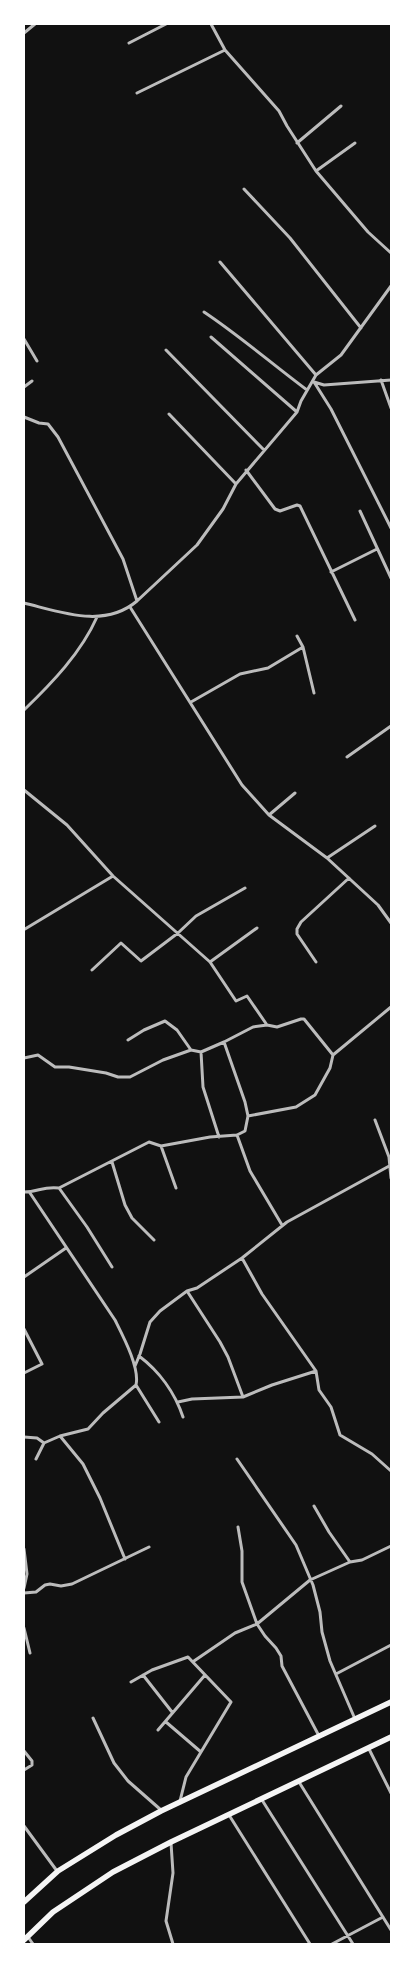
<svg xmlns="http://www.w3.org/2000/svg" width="415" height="1968" viewBox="0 0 415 1968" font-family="'Fira Sans',sans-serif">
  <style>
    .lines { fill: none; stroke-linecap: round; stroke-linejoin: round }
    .minor { stroke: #bcbcbc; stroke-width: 3 }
    .primary { stroke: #f5f5f5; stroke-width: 5.5 }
  </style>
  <rect width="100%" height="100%" fill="#111"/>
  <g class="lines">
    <path class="minor" d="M211,24L225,50L279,111L287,126L316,171L368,232L391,253
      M24,33L35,24
      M129,43L166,24
      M137,93L225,50
      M297,143L341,106
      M316,171L355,143
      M244,189L290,238L361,328
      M220,262L316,375
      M204,312C240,336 272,364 307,390
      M211,337L297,412
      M24,339L37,361
      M166,350L264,450
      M381,380L391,408
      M314,382L331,409L391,528
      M314,382L324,385L391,380
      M24,387L32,381
      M169,414L236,484
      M24,417L39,423L48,424L58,437L123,559L137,601
      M246,470L275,509L280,511L297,505L300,506L355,620
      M360,511L391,578
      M331,572L377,549
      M24,603C61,612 104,629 137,601L197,545L223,509L236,484L297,412L301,401L316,375L341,355L391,286
      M130,607L242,785L269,815L327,858L378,905L391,923
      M297,636L303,647L314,693
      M191,702L240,674L268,668L303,647
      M24,710C52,683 81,653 97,617
      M347,757L391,726
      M24,790L67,825L113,876L210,962L236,1001L247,996L267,1025
      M269,815L295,793
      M327,858L375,826
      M25,929L113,876
      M210,962L257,928
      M316,962L297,934V929L301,922L349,878
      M92,970L121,943L141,961L178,933L196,916L245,888
      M128,1040L144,1030L165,1021L177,1030L191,1050
      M201,1052L203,1087L219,1137
      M24,1058L38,1055L55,1067H69L106,1073L118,1077H130L163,1060L191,1050L201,1052L224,1042L253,1027L267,1025L277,1027L301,1019H304L333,1055
      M248,1116L296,1107L315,1095L330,1068L333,1055L391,1007
      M375,1120L389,1157L391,1178
      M237,1135L250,1171L282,1225
      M161,1146L176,1188
      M112,1162L125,1205L132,1218L154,1240
      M59,1188L87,1227L112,1267
      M24,1192C38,1192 43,1186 59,1188L149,1142L161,1146L210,1137L237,1135L245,1131L248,1116L245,1102L224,1042
      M242,1258L262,1294L316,1371L319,1390L331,1407L340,1435L372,1454L391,1471
      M24,1277L66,1248
      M187,1291L220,1342L228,1357L243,1397
      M24,1329L42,1364L24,1373
      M139,1356C159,1371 175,1393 183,1417
      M135,1366L140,1354L150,1322L160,1311L187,1291L197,1288L242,1258L287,1222L391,1165
      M136,1385L159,1422
      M178,1402L192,1399L243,1397L272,1385L316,1371
      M60,1436L83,1464L100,1498L125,1559
      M24,1437L37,1438L44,1443L60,1436L88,1429L103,1413L136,1385C140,1368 123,1336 115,1320L30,1193
      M36,1459L44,1443
      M237,1459L296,1545L313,1585L320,1612L322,1632L330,1661L355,1719
      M314,1506L329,1532L350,1562
      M238,1527L242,1551V1582L257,1624L265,1636L276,1648L281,1656L282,1666L319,1736
      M24,1549L27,1574L24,1588
      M24,1593L36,1592L45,1585L50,1584L61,1586L72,1584L149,1547
      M24,1628L30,1653
      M194,1661L235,1633L257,1624L310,1580L350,1562L362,1560L391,1546
      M336,1674L391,1645
      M143,1675L172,1712
      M131,1682L152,1670L188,1657L231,1702L186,1777L180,1801
      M93,1718L114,1763L128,1781L161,1810
      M166,1722L201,1752
      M158,1730L205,1675
      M369,1749L391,1793
      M24,1751L32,1761V1765L24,1770
      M299,1782L391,1930
      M262,1800L353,1944
      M229,1815L310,1944
      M24,1826L57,1871
      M171,1843L173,1873L166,1921L173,1944
      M28,1937L33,1944
      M332,1944L383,1917"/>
    <path class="primary" d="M24,1902L58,1871L116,1835L161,1811L391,1702
      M24,1940L53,1912L113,1872L171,1842L391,1737"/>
  </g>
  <rect width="415" height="1968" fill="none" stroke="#ffffff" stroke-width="50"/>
</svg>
